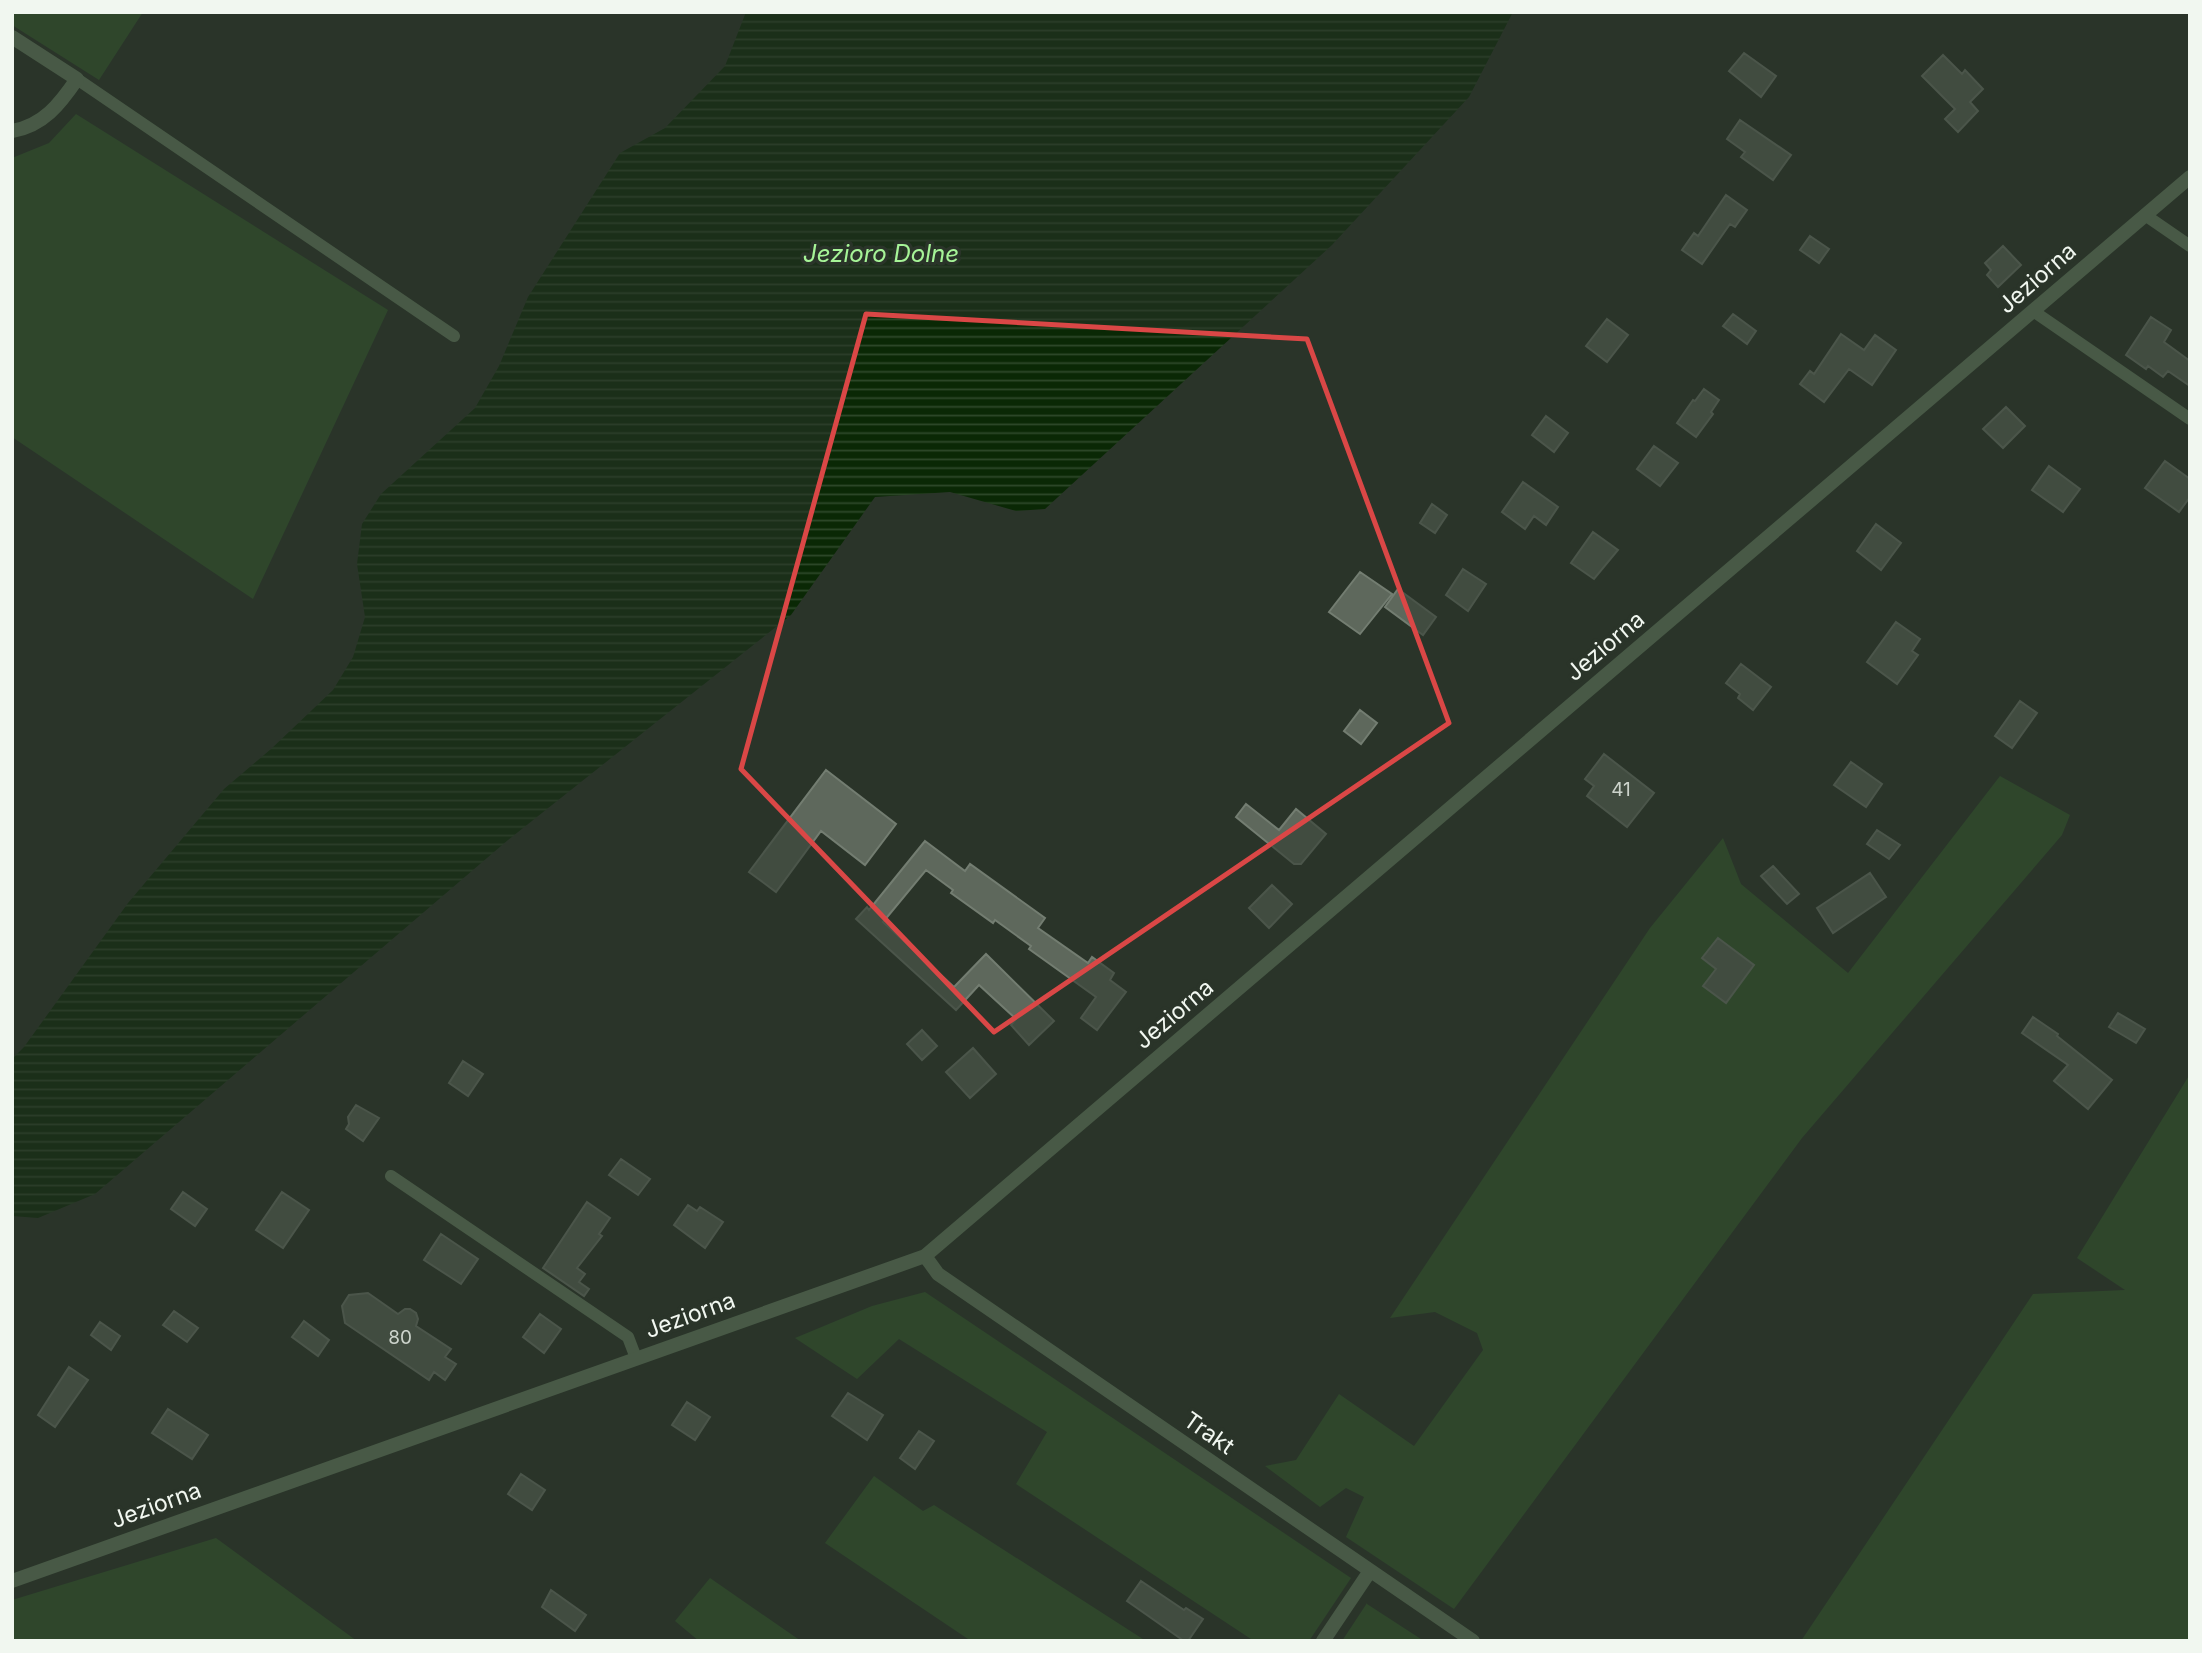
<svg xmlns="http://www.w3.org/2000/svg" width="2202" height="1653" viewBox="0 0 2202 1653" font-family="Inter,sans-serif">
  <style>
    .green { fill: #355c2e }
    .water { fill: url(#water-rules) }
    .building { fill: #5e685c; stroke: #737d71; stroke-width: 2 }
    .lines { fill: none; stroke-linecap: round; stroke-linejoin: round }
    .service { stroke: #6d8668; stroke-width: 12 }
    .minor { stroke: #6d8668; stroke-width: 14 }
    .marked { fill: none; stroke: #da4746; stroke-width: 5; stroke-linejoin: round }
    .labels { text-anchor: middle; stroke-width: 7; stroke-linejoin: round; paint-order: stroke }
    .number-label { font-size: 19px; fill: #ccd3cb }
    .street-label { font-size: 23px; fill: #f1f7f0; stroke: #2a3429 }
    .water-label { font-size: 24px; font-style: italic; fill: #a6f497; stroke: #2a3429 }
  </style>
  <defs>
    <pattern id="water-rules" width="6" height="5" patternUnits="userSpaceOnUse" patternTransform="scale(1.75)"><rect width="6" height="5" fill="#0a2805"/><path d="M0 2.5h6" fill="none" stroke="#2e482a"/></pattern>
  </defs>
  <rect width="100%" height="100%" fill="#2a3429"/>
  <path class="green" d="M12,12H143L99,80L12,25Z
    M76,114L388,310L253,599L12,437V158L49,143Z
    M2000,776L2070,815L2062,835L1802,1138L1454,1609L1346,1537L1364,1497L1346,1488L1320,1507L1265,1466L1296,1460L1339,1394L1414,1446L1483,1350L1477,1333L1435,1312L1390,1318L1650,928L1723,838L1741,884L1848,973Z
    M2190,1074V1641H1801L2033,1294L2125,1290L2077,1258Z
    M925,1292L1351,1578L1309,1641H1254L1016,1484L1047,1432L899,1339L857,1379L795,1338L872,1306Z
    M874,1476L923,1511L934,1505L1146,1641H971L825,1543Z
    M216,1538L357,1641H12V1600Z
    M710,1578L801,1641H699L675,1621Z
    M1367,1603V1604L1424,1641H1342Z"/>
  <path class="water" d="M746,12H1513L1469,97L1332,245L1045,509L1016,511L950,492L875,497L791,615L508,840L95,1194L38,1218L12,1216V1059L24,1047L128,903L224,789L271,749L333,690L353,657L365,617L357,564L362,524L381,494L475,408L499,366L528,297L620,153L665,128L725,66Z"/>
  <path class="building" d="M1744,53L1776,76L1761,97L1729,71Z
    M1943,55L1962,74L1965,70L1983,89L1970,102L1978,111L1958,132L1945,119L1955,109L1922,76Z
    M1740,120L1791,155L1773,180L1741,157L1745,152L1727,139Z
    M1726,195L1747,210L1735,227L1730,224L1702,264L1682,250L1694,233L1698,236Z
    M1810,236L1829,249L1819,263L1800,250Z
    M2003,246L2021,265L1998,287L1987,275L1991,270L1985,263Z
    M1733,314L1756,331L1747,344L1723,326Z
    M2151,317L2171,330L2164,342L2190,361V386L2168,371L2163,377L2148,366L2146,369L2126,355Z
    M1607,319L1628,335L1607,362L1586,346Z
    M1841,334L1864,350L1875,335L1896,350L1872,385L1849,369L1824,402L1800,384L1810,371L1814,374Z
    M1704,389L1719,400L1711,412L1713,414L1696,437L1677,423L1693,400L1695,401Z
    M2006,407L2025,426L2003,448L1983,429Z
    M1546,416L1568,433L1554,452L1532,435Z
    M1654,446L1678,463L1660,486L1637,469Z
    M2165,461L2190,479V497L2179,512L2145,488Z
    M2049,466L2080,489L2063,512L2032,490Z
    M1523,482L1558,507L1546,525L1534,516L1525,529L1502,512Z
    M1432,504L1447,515L1435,533L1420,523Z
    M1876,524L1901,543L1881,570L1857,551Z
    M1593,532L1618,550L1594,579L1571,563Z
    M1463,569L1486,584L1468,611L1446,595Z
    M1360,572L1392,594L1360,634L1329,612Z
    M1398,589L1436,617L1423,635L1385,607Z
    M1896,622L1920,639L1912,651L1918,655L1897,684L1867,662Z
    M1741,664L1771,687L1753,710L1738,698L1740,694L1726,683Z
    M2020,701L2037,713L2012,748L1995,736Z
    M1360,710L1377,723L1361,744L1344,731Z
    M1604,754L1654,793L1627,827L1587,796L1594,786L1585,779Z
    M1851,762L1882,784L1866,807L1834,785Z
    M826,770L896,824L865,865L821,831L776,892L749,872Z
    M1246,804L1279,830L1296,809L1326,834L1301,864H1294L1236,817Z
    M1877,830L1900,845L1889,859L1867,844Z
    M925,841L965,871L970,864L1045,918L1038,928L1088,963L1092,957L1114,973L1110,980L1126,992L1097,1030L1081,1018L1096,997L1029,949L1031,946L995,920L993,923L951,893L953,890L926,870L883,922L954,987L986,954L1054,1021L1029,1045L1011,1025L1016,1019L979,985L956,1010L856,919L867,907L869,910Z
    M1773,866L1799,894L1787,904L1761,876Z
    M1870,873L1886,897L1833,933L1817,908Z
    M1272,885L1292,904L1269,928L1249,908Z
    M1718,938L1754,965L1726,1003L1703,986L1716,969L1702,958Z
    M2118,1013L2145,1029L2136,1043L2109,1027Z
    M2033,1017L2058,1034L2057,1036L2112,1080L2088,1109L2054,1081L2068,1065L2022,1033Z
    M922,1030L937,1046L922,1060L907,1044Z
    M973,1048L996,1074L970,1098L946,1072Z
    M463,1061L483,1074L468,1096L449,1083Z
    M356,1105L379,1118L363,1141L346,1129L349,1124L348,1117Z
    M621,1159L650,1179L638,1195L609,1175Z
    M183,1192L207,1209L195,1226L171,1209Z
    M282,1192L309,1210L283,1248L256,1230Z
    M587,1202L610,1218L599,1234L602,1236L577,1268L585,1274L579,1282L589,1289L584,1296L543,1268Z
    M688,1205L697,1211L700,1207L723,1222L705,1248L674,1225Z
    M441,1234L478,1259L461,1284L424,1260Z
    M368,1293L398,1314L405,1309H410L416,1313L418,1319L416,1326L451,1349L445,1357L456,1364L445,1380L434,1372L429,1380L345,1323L342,1306L349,1295Z
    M174,1311L198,1328L187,1342L163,1325Z
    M540,1314L561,1329L544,1353L523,1337Z
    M304,1321L329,1340L318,1356L292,1337Z
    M100,1322L120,1336L111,1350L91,1335Z
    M69,1367L88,1380L55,1427L38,1415Z
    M848,1393L883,1415L867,1440L832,1416Z
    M687,1402L710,1417L695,1440L672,1425Z
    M168,1409L208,1435L192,1459L152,1433Z
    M919,1431L934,1441L915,1469L900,1458Z
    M521,1474L545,1490L532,1510L508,1494Z
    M1141,1581L1184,1610L1186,1608L1203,1619L1188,1641H1184L1127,1601Z
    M551,1590L586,1615L575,1631L542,1607Z"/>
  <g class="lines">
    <path class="service" d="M77,79L454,336
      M2145,215L2190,246
      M2033,311L2190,419
      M391,1176L628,1337L636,1358"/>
    <path class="minor" d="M12,37L77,79C60,104 43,126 12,131
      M925,1256L938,1274L1473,1641
      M12,1581L925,1256L2190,177
      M1323,1641L1370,1571"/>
  </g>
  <path d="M0 0H2202V1653H0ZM866,314L1307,339L1449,723L994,1032L741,769Z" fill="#2a3429" fill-opacity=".55" fill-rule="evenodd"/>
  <path class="marked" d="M866,314L1307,339L1449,723L994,1032L741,769Z"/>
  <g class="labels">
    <g class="number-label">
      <text x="1621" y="796">41</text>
      <text x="400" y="1344">80</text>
    </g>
    <g class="street-label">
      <text transform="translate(2037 278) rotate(-41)" y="8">Jeziorna</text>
      <text transform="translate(1605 646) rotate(-40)" y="8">Jeziorna</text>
      <text transform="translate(1174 1014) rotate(-40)" y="8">Jeziorna</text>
      <text transform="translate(690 1315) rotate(-20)" y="8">Jeziorna</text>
      <text transform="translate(1209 1433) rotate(35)" y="8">Trakt</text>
      <text transform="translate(156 1505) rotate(-20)" y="8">Jeziorna</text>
    </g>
    <g class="water-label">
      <text x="881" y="262">Jezioro Dolne</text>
    </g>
  </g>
  <rect width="2202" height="1653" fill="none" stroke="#f1f7f0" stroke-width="28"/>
</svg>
